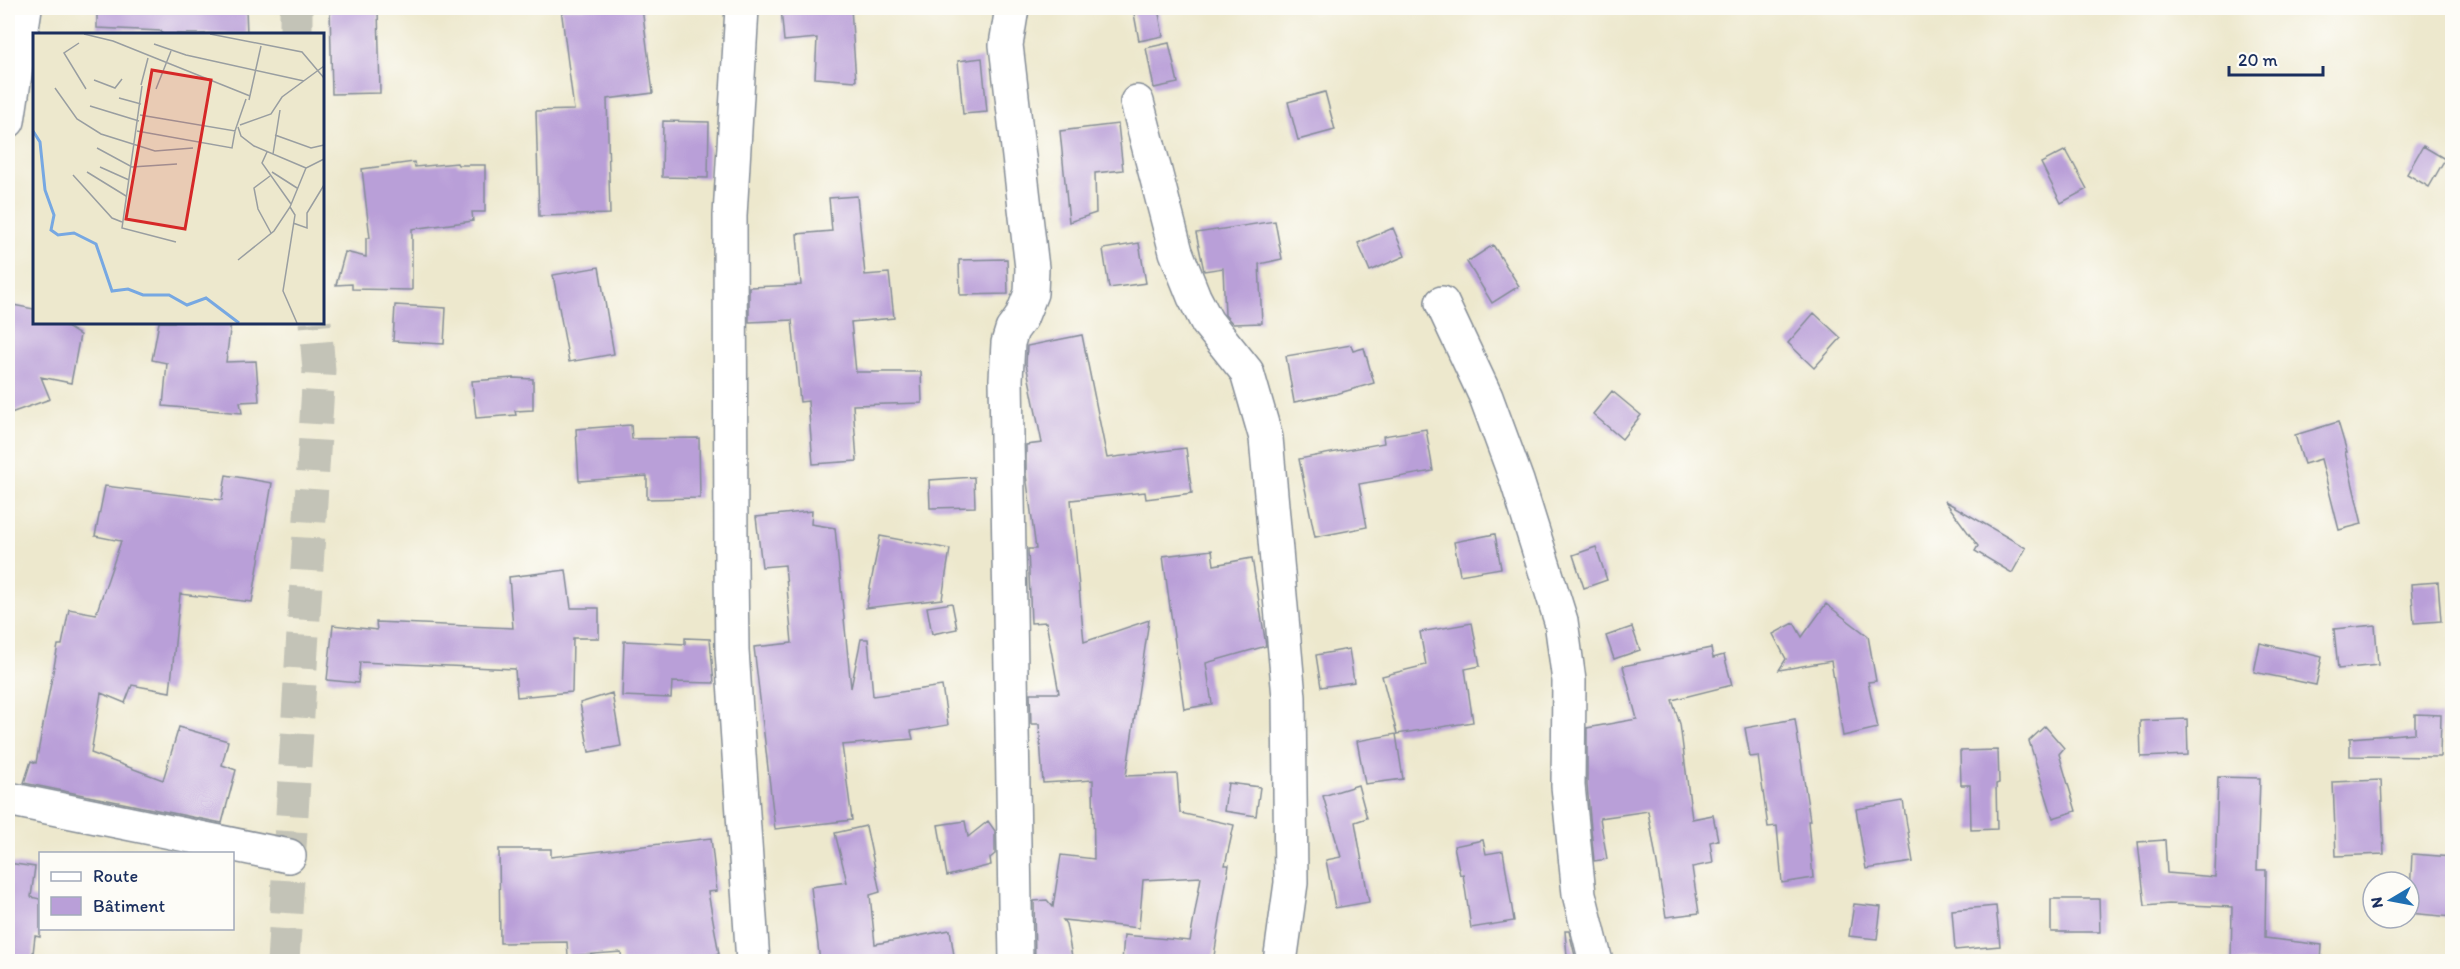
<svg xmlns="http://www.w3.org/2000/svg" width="2460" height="969" viewBox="0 0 2460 969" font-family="Itim,sans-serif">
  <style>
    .building { fill: #b99fd8 }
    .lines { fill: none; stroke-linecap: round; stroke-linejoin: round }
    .minor-tunnel { stroke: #c3c3b7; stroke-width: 33; stroke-dasharray: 33 16; stroke-linecap: butt }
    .minor-casing { stroke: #848c96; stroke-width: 36 }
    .minor { stroke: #fff; stroke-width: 33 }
    .inset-river { fill: none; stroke: #77a8e2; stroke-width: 3 }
    .inset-road { fill: none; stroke: #999ea1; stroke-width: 1.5 }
    .view { fill: #d62828; fill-opacity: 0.15; stroke: #d62828; stroke-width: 3 }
    .inset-edge { fill: none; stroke: #1b2f5e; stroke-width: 3 }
  </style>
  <rect width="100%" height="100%" fill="#fdfcf7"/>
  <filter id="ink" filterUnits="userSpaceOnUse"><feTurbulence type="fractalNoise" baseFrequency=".0167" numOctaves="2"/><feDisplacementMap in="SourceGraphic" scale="12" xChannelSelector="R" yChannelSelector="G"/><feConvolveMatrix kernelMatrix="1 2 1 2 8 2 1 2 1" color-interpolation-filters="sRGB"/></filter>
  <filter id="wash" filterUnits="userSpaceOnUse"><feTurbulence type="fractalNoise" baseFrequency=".008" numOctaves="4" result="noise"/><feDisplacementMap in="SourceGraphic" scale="24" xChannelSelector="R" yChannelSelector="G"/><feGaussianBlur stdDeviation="1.35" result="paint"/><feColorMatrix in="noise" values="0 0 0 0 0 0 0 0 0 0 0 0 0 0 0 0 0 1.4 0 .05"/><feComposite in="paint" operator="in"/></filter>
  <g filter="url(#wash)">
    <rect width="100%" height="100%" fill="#ede8cd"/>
    <g id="blocks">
      <path class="building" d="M97,8H246L247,34H162L161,31L97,28Z
        M330,8H378L380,93L332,94Z
        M561,8H642L653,93L607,99L610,214L539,216L536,111L574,110Z
        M781,8H851L856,81L815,78L817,38L784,41Z
        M1133,8H1158L1163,36L1139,41Z
        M1169,43L1178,83L1154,88L1146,48Z
        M982,58L987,112L963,114L958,61Z
        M1325,92L1335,130L1298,140L1288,102Z
        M663,121L709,122L708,178L662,177Z
        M1118,124L1123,170L1095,173L1096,213L1069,222L1060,131Z
        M2423,146L2445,159L2429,187L2407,174Z
        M2066,150L2087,189L2061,203L2041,163Z
        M414,162L415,167L457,163L458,165H485V212H472L473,221L412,229V290L352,289V284L336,285L345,252L366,257V238H370L362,169Z
        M857,196L865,275L889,273L894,318L851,322L856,372H921L922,403L853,405L857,461L813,464L808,401L800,402L792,320L749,322V287L801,285L797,234L832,231L829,198Z
        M1275,221L1282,259L1259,264L1262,323L1233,324L1225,315L1223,268L1204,271L1196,233Z
        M1393,228L1405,256L1370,271L1358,243Z
        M1139,243L1146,283L1109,288L1103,249Z
        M1493,245L1519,286L1492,303L1467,262Z
        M1007,259L1008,294L960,295L959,260Z
        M599,267L614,354L569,362L553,275Z
        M8,304L34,309V322H59L80,335L71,383L41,377L50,399L8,414Z
        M395,305L446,308L444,344L393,341Z
        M1814,313L1841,338L1814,368L1788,343Z
        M159,322H231L226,362L256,361L259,401L240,402L242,413L163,406L167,363L152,360Z
        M1082,335L1107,458L1186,448L1192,493L1146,499L1145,492L1071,500L1084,642L1149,620L1126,776L1177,774L1180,813L1234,825L1225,865H1229L1213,962H1122L1124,935L1190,941L1201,877L1143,880L1139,928L1063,920L1066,924L1073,962H1035L1034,901L1047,900L1053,907L1061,855L1094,859L1093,780L1043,783L1039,724H1031L1030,693H1059L1046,622L1031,623L1028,549H1036L1026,475V445L1042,443L1026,364L1027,346Z
        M1351,345L1353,351L1364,348L1374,383L1336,394L1294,402L1286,356Z
        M513,378L533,379V410L515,411L516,415L476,418L472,381Z
        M1612,391L1641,415L1622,439L1593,414Z
        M2338,422L2347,452H2345L2362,524L2339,530L2321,459L2304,464L2295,435Z
        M631,425L632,439L699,438L700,498L647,499V476L579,481L576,429Z
        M1426,429L1433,471L1359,484L1367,527L1315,537L1299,459L1384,443L1383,436Z
        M226,475L272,483L252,602L180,594L170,692L132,685L125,703L101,693L91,753L163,780L179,727L228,741L222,765L236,770L222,823L24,783L31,761L36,763L58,645H62L69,609L96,614L121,541L95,536L105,486L222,500Z
        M974,477L975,507L930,508L929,480Z
        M1945,501L2026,548L2012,573L1975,551L1978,546Z
        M812,511L811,524L835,528L851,688L861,639H868L873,696L942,686L948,725L911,731L913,739L842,745L852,820L775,829L754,647L792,643L785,565L762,567L756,517Z
        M1495,534L1501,568L1460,575L1454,542Z
        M880,536L950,549L942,599L866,608Z
        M1596,547L1607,580L1584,588L1573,555Z
        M1212,550L1214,565L1252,558L1266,646L1206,663L1212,704L1184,709L1163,556Z
        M566,570L571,608H599V638H573L572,692L517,697L515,669L360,662L358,683L327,680L333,625L377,630L376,622L513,628L509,577Z
        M2438,582L2441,621L2414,623L2411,584Z
        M952,603L957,629L932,634L927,607Z
        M1826,604L1868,636L1876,681L1868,682L1878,728L1843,736L1831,661L1779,670L1786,659L1773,634L1794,623L1802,637Z
        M1472,623L1480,666L1465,669L1473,722L1397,734L1382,676L1426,665L1420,632Z
        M2375,625L2378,665L2338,669L2334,629Z
        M1632,627L1640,650L1614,659L1606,636Z
        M685,638L710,639L714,683L672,682L671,698L622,696L624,641L685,644Z
        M2260,643L2322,657L2316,685L2254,672Z
        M1711,648L1713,658L1724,655L1732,685L1672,700L1680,724L1692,819L1713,815L1718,840L1710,842L1713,863L1692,867L1699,913L1666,917L1648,811L1600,818L1607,859L1594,861L1587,785V728L1637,719L1623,666Z
        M1349,649L1354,682L1321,687L1316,655Z
        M612,693L621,746L589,752L580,703Z
        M2415,714L2441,715L2440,757L2350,756V738L2415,733Z
        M1795,719L1810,821H1808L1813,878L1782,883L1777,826L1768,827L1758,756L1750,757L1745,728Z
        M2187,719L2188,755L2141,757L2140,721Z
        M2045,726L2064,748L2059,754L2076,811L2053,818L2029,741Z
        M1396,734L1403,779L1365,784L1357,741Z
        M1998,750L1999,783L1996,784L1997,829L1971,830L1970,785H1961L1960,751Z
        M2218,777L2260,778L2257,870H2266L2265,938L2322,945L2321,962H2231L2232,907L2169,904L2145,906L2138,842L2165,840L2167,873L2215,877Z
        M2381,780L2384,854L2336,856L2333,782Z
        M1228,783L1260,787L1256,816L1224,811Z
        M1358,785L1367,818L1355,822L1369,902L1335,908L1326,860L1341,857L1323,796Z
        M1903,801L1913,862L1866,869L1856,809Z
        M965,821L968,837L988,821L995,831V854L990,858L991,865L947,876L938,825Z
        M866,826L880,892L870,895L875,944L950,930L955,962H820L811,887L847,882L835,833Z
        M711,838L717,891L708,892L719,954L674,962H622L621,952L568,956L567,942L500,943L499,849H551V857Z
        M1483,840L1486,854L1503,851L1514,921L1471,928L1463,874L1460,875L1454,846Z
        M2412,854L2452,857V917L2409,913Z
        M8,863L35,867L31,897L40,899V937L35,936L32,962H8Z
        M2051,899H2099L2100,932H2051Z
        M1854,904L1881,907L1877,939L1849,936Z
        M1996,906L2000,946L1955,950L1952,910Z
        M1565,931H1569L1575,956L1567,957Z"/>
    </g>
  </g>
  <g filter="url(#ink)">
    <use href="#blocks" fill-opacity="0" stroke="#848c96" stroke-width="1.5"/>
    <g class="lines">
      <path class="minor-tunnel" d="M296,34V8
        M283,962L319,370L315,322"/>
      <defs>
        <path id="minor" d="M742,8L730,216L731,566L732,651L753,962
          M1012,8L1006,45L1032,268L1031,293L1021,318L1012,330L1008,343L1006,379L1016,962
          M1137,102L1176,252L1194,297L1207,322L1247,372L1266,438L1289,697L1291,883L1280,962
          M8,121L25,8
          M1442,303L1486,397L1517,481L1561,621L1569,681L1568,786L1574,845L1579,894L1596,962
          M8,799L289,856"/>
      </defs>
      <use href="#minor" class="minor-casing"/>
      <use href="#minor" class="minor"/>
    </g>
  </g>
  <g transform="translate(33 33)">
    <rect width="291" height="291" fill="#ede8cd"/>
    <path class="inset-river" d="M0,98L7,109L12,157L21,182L18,197L25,202L41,200L63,211L79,258L95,256L110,262H136L154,272L173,265L206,290"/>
    <path class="inset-road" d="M51,1L80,8L217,63M177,1L269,19L291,45M46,10L31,20L53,56M121,11L153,22L271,48M61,47L82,55L89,46M108,52L115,25M109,53L89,195L143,209M22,55L44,86L68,101L122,118L160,115M123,56L138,18M86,65L108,71M216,67L228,13M57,73L106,88M107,82L202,98L213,66M207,92L238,81L249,64L291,33M205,94L208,103L221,113L273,135M104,98L199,115L202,98M242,102L278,115L291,112M64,115L99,134L144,131M234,119L229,130L258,171M240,121L247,77M67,134L96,147M54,139L93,163M239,139L264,155M40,142L79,185L89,189M237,143L221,155L225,176L238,200M257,174L262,182L250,258L264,290M260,190L274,195V180L291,152M205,227L241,198L257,174L273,135L291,126"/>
    <path class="view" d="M119,37L178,47L152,196L93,186Z"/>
    <rect width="291" height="291" class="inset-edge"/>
  </g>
  <rect width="2460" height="969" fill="none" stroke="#fdfcf7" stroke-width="30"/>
  <rect x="39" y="852" width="195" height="78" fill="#fdfcf7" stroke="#a3aaba" stroke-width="1.5"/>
  <rect x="51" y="872" width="30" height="9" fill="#ffffff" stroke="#a3aaba" stroke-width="1.5"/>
  <text x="93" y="882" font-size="18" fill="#1b2f5e">Route</text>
  <rect x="51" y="897" width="30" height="18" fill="#b99fd8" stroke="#a3aaba" stroke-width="1.5"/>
  <text x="93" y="912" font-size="18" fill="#1b2f5e">Bâtiment</text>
  <g transform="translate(2391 900) rotate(260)"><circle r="28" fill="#fdfcf7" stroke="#a3aaba" stroke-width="1.5"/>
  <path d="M0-4.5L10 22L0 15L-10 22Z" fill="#1f6fb2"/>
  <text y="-9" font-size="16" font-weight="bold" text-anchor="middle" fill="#1b2f5e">N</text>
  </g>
  <path d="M2229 66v9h94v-9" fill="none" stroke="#1b2f5e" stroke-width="3"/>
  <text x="2238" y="66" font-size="18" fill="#1b2f5e" stroke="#fdfcf7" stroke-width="4.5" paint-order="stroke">20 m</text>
</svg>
